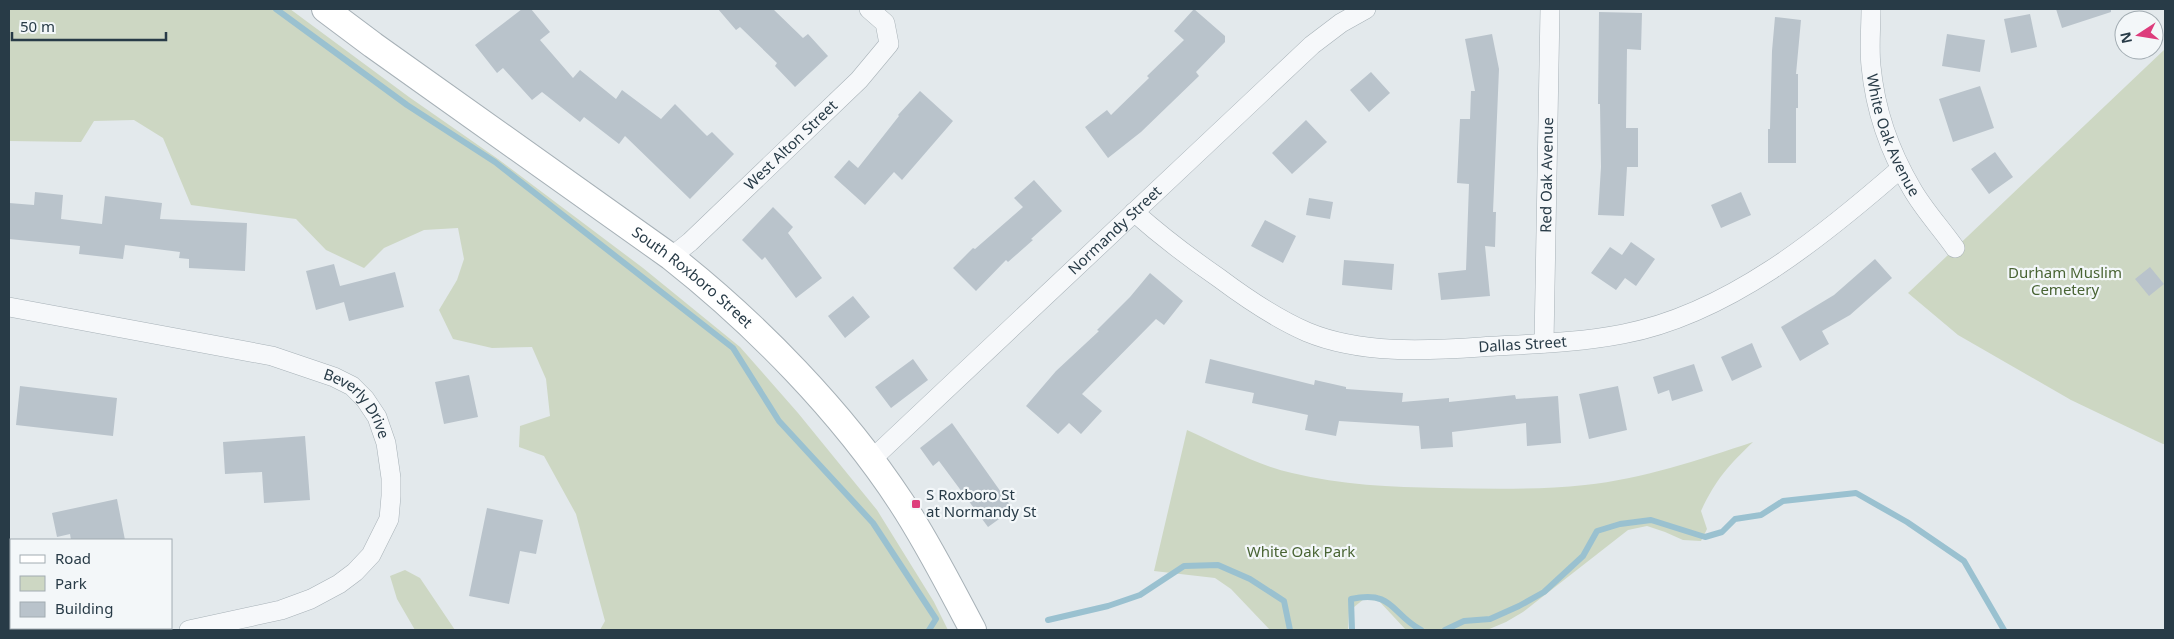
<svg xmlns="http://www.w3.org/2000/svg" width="2174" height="639" viewBox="0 0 2174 639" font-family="'Noto Sans',sans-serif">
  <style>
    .green { fill: #cdd7c3 }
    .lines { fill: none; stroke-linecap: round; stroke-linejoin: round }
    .stream { stroke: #9ac1d0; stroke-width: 6 }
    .building { fill: #b9c3cb }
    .street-casing { stroke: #a7b1b7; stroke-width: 20 }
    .secondary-casing { stroke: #a7b1b7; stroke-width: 28 }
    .street { stroke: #f6f8fa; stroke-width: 19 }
    .secondary { stroke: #fff; stroke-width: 26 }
    .poi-dot { fill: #dd3c7c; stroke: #f3f7f9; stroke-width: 2 }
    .labels { text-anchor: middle; stroke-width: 4.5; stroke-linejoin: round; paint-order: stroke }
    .street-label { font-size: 15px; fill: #283b47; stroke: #f3f7f9 }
    .park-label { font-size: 15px; fill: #496434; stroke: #f3f7f9 }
    .poi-label { font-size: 15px; fill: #283b47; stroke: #f3f7f9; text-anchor: start }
  </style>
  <rect width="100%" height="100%" fill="#e3e9ec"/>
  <path class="green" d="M9,9H290L409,97L498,159L643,268L740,347L798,413L877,510L934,602L948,630H600L605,621L576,514L544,456L519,447L520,426L550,416L546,379L532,347L492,348L453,339L439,310L457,280L464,259L458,228L424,230L384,248L364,268L326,250L296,219L191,205L163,138L134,120L94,121L81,142L9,141Z
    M2165,49V444H2163L2071,400L1958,335L1908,293Z
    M1187,430C1221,445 1256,465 1292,473C1341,485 1391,487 1442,488C1490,489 1537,490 1585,485C1643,479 1698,460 1753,442C1728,466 1716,479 1701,511L1707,529L1701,541L1683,540L1665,532L1647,526L1628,530L1523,612L1506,622L1487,630H1406L1379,601L1364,599L1349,611L1348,630H1270L1231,589L1215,578L1154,571Z
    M405,570L420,578L455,630H415L397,599L390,576Z"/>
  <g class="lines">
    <path class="stream" d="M276,9L407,105L495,162L733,348L779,421L873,523L936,619L929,630
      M1048,620L1108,606L1140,595L1184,566L1218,565L1250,579L1284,601L1290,630
      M1352,630L1351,599C1394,590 1391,614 1421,630
      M1445,630L1464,621L1490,619L1519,606L1544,592L1583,556L1597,531L1620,524L1651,520L1705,537L1722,532L1735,519L1761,515L1783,501L1856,493L1907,522L1964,561L2004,630"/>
  </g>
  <path class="building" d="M522,9H531L550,32L540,40L573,78L580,70L616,99L622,90L661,119L675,104L707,136L712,132L734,154L690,199L625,136L619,144L584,117L580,122L542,92L532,100L503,68L497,73L475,45Z
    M718,9H773L803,38L808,34L828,56L795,87L775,66L777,63L740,27L736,30Z
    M1194,9L1225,36V42L1196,72L1199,76L1141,132L1108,158L1085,127L1107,110L1111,115L1149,78L1147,76L1184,40L1174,31Z
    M2056,9H2111V12L2062,28Z
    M1599,12L1642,13L1641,50L1627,49L1626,128H1638V167H1627L1624,216L1598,215L1601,167L1600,104H1598Z
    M2030,14L2037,47L2011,53L2004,19Z
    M1775,17L1801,20L1796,74H1798V108H1796V163H1768V129H1770L1772,51Z
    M1492,34L1499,69L1493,212H1496L1495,247L1485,246L1490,296L1441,300L1438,273L1466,270L1469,184L1457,183L1460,119H1470L1471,91H1475L1465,39Z
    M1947,34L1985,40L1980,72L1942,66Z
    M1371,72L1390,93L1369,112L1350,90Z
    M1980,86L1994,128L1953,142L1939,99Z
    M920,91L953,121L902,180L894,172L865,205L834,177L849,160L858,168L899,116L898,115Z
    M1306,120L1327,142L1292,174L1272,153Z
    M1995,152L2013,177L1989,194L1971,169Z
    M1034,180L1062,211L1031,239L1033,240L1008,262L1006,260L976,291L953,268L973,248L975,249L1023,207L1014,198Z
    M35,192L63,195L61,219L102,224L105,196L162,203L160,219L247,223L245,271L189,268V259L179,258L180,252L125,245L123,259L79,254L80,246L9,239V203L34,205Z
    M1741,192L1751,215L1721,228L1711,205Z
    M1309,198L1333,202L1330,219L1306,215Z
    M773,207L793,227L788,233L822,278L796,298L765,257L762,260L742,240Z
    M1265,220L1296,236L1283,263L1251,246Z
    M1631,242L1655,259L1636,286L1625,278L1616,290L1591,273L1610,247L1622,255Z
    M1875,259L1892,278L1850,315L1822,331L1829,344L1800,361L1781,327L1834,295Z
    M1344,260L1394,264L1392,290L1342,285Z
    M334,264L340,286L395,272L404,307L349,321L344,302L316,310L306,271Z
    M2150,267L2164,284L2149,296L2135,279Z
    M1150,273L1183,301L1164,325L1156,319L1082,394L1102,411L1081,434L1069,423L1058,434L1026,406L1056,371L1099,331L1097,330L1130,297Z
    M853,296L870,317L845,338L828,316Z
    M1752,343L1762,367L1732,381L1721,357Z
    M913,359L928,380L891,408L875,387Z
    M1210,359L1314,385L1315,380L1346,387V389L1403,393L1402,402L1449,398V402L1515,395L1516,399L1558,396L1561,443L1527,446L1526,423L1452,432L1453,447L1421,449L1419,426L1339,421L1336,436L1305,430L1308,415L1252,403L1254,393L1205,383Z
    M1694,364L1703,391L1672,401L1669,390L1658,394L1653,377Z
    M469,375L478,417L444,424L435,382Z
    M20,386L117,398L113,436L16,425Z
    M1618,386L1627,430L1589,439L1579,394Z
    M952,423L1013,509L988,527L939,461L933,466L920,448Z
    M305,436L310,500L264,503L262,472L225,474L223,442Z
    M117,499L125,540H71L70,534L57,537L52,513Z
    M487,508L543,520L536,554L520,551L509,604L469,596Z"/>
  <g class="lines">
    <defs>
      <g id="street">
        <path id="s1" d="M1871,9C1871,28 1869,47 1871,66C1875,109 1890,152 1912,189C1924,210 1941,228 1955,248"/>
        <path id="s2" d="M1134,212C1161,236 1190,258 1219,278C1247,299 1275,318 1307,332C1360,354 1425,351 1481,347C1528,344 1577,343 1623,334C1728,314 1822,237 1900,169"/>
        <path id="s3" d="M671,257L690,242L859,80L889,44L885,23L869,9"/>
        <path id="s4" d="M9,307L272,356L334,377L352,386L365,399L377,417L386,443L391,478V496L389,519L371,555L355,572L339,584L311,599L281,610L189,630"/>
        <path id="s5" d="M1544,343L1550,9"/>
        <path id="s6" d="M871,460L1312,45L1341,23L1366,9"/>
      </g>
      <g id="secondary">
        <path id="s7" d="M325,9L373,45L671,257C756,324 842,412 901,502C928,543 950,587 973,630"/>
      </g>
    </defs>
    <use href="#street" class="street-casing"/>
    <use href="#secondary" class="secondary-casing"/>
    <use href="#street" class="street"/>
    <use href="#secondary" class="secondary"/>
  </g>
  <rect class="poi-dot" x="911" y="499" width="10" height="10" rx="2.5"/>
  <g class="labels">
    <g class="street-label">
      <text dy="5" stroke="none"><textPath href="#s1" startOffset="130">White Oak Avenue</textPath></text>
      <text dy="5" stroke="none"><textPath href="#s3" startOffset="164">West Alton Street</textPath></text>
      <text dy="5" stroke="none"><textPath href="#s5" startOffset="168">Red Oak Avenue</textPath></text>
      <text dy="5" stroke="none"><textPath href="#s6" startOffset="335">Normandy Street</textPath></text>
      <text dy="5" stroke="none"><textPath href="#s7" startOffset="455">South Roxboro Street</textPath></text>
      <text dy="5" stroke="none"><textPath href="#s2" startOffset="429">Dallas Street</textPath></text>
      <text dy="5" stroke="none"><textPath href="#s4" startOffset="369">Beverly Drive</textPath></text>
    </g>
    <g class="park-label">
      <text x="2065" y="278">Durham Muslim<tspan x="2065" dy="17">Cemetery</tspan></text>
      <text x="1301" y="557">White Oak Park</text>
    </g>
    <g class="poi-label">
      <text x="926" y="500">S Roxboro St<tspan x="926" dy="17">at Normandy St</tspan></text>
    </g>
  </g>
  <rect width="2174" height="639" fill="none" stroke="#283b47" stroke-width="20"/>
  <rect x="10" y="539" width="162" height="90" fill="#f3f7f9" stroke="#a2acb2"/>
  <rect x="20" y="555" width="25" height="8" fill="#ffffff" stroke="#a2acb2"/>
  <text x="55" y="564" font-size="15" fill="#283b47">Road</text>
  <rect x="20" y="576" width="25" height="15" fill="#cdd7c3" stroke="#a2acb2"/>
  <text x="55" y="589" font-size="15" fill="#283b47">Park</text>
  <rect x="20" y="602" width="25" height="15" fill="#b9c3cb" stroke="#a2acb2"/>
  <text x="55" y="614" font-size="15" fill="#283b47">Building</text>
  <g transform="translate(2139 35) rotate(258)"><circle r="24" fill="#f3f7f9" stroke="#a2acb2"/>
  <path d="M0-4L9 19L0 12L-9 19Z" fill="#dd3c7c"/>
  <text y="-8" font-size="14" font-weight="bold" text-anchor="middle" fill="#283b47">N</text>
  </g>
  <path d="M12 32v8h154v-8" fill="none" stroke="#283b47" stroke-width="2.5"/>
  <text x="20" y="32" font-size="15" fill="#283b47" stroke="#f3f7f9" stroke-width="4" paint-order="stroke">50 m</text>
</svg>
